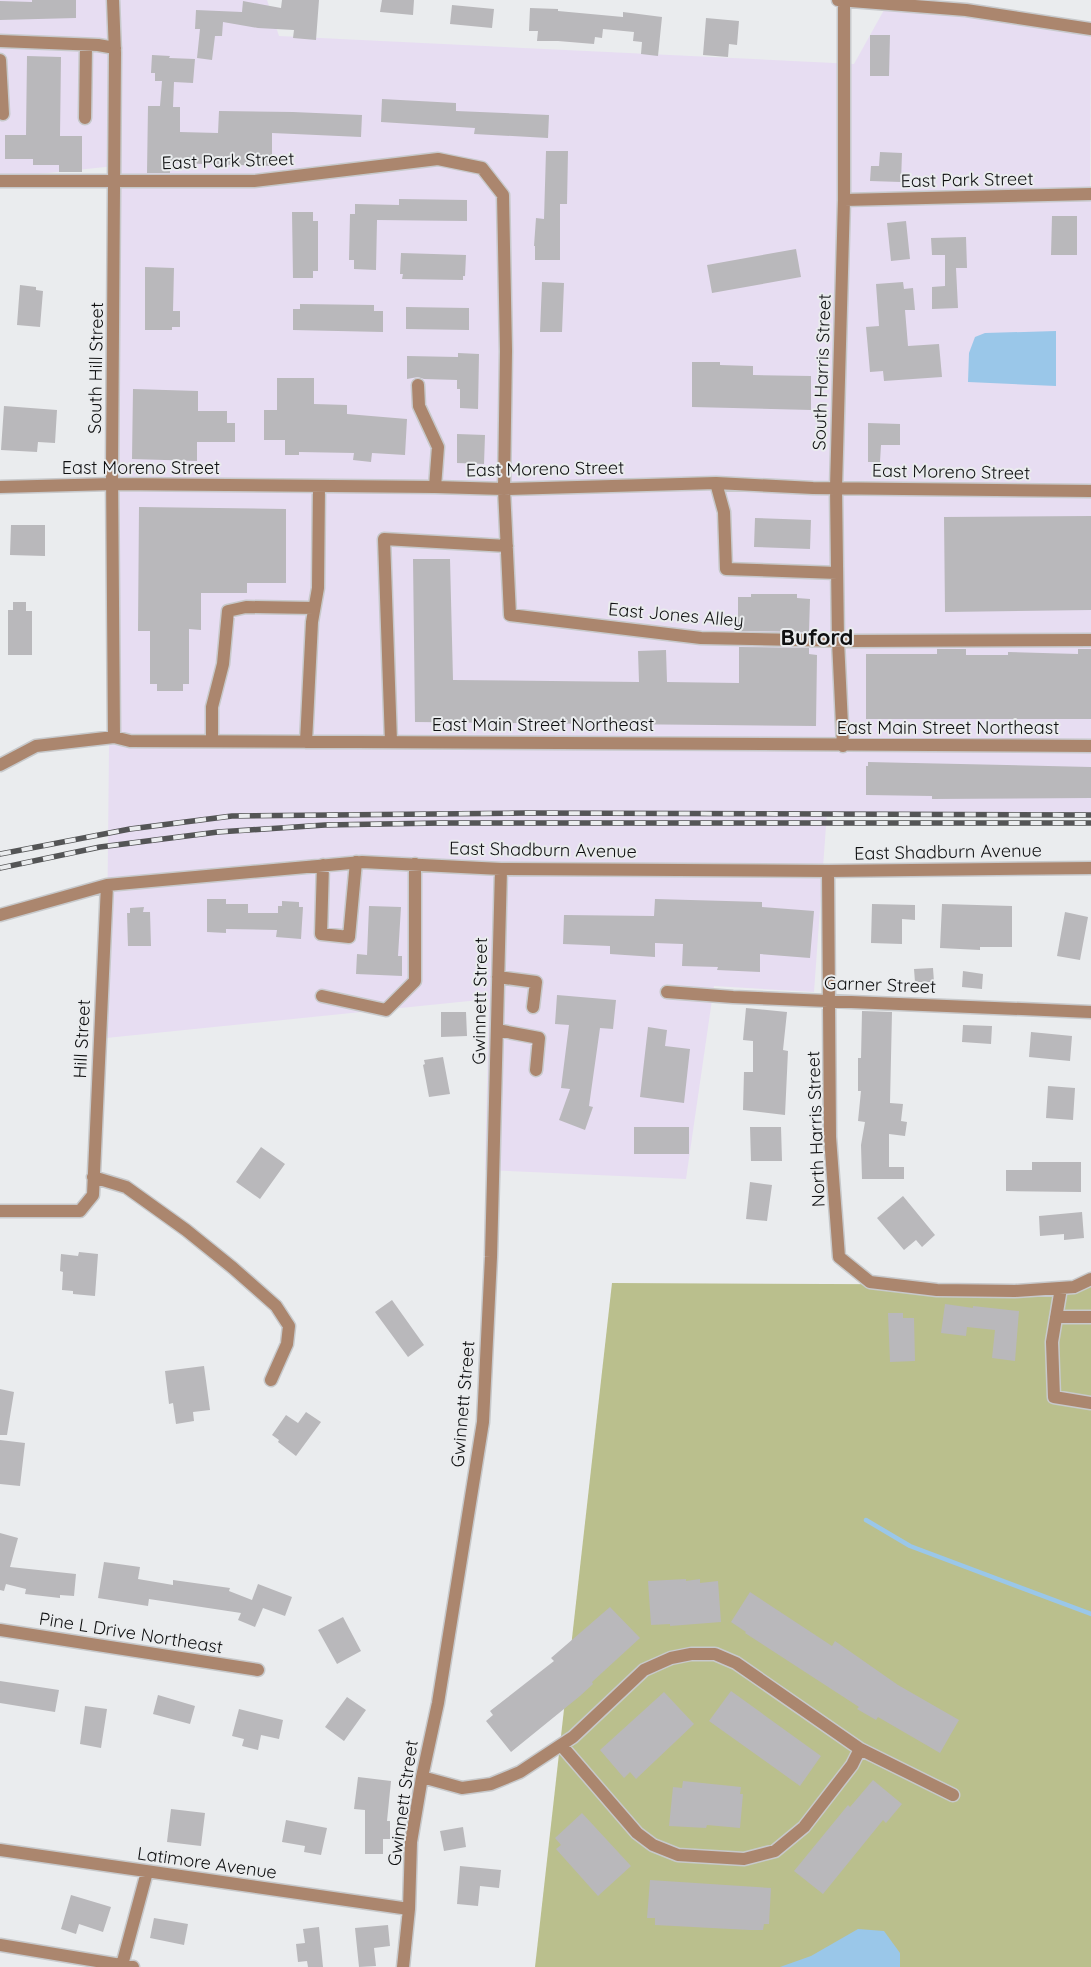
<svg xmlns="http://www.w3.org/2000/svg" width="1091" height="1967" viewBox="0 0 1091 1967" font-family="Quicksand,sans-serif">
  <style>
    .commercial { fill: #e7ddf2 }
    .forest { fill: #babf8d }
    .water { fill: #9ac7e9 }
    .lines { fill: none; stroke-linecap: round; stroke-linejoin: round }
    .stream { stroke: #9ac7e9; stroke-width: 4.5 }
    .building { fill: #b9b8bb }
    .minor-casing { stroke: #c7c9cb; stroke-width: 15 }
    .minor { stroke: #ab866e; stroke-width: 12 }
    .rail-casing { stroke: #545556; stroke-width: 5.5 }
    .rail { stroke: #eaecee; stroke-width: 4; stroke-dasharray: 11; stroke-linecap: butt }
    .labels { text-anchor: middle; stroke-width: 4; stroke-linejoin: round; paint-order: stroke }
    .street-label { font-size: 18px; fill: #0f1011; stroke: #eaecee }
    .district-label { font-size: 22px; font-weight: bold; fill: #0f1011; stroke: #eaecee }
  </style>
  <rect width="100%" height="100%" fill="#eaecee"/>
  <path class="commercial" d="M0,0H267L279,36L854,64L889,1L1091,22L1090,190L1091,191V817L827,812L814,992L714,986L686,1179L485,1170L489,999L106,1038L115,166L0,178Z"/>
  <path class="forest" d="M612,1283L1091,1285V1967H535Z"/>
  <path class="water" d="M1056,331V386L968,382L969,353L975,337L985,333Z
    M858,1929L884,1931L900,1953V1967H780L811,1956Z"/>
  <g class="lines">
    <path class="stream" d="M866,1520L910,1546L1091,1614"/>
  </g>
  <path class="building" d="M32,0H76V18L0,20V1L32,2Z
    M282,0H319L316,40L293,38L294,30L258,28L223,22L222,36H215L212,60L197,58L200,29H195L196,10L242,12L243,1L281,8Z
    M382,0H414L413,15L380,12Z
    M452,5L494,9L492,28L450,24Z
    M530,8L558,9V11L623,17V12L662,17L658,56L641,54L642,42L633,41L634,32L603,29L602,38L595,37L594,44L558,41H537L538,31H529Z
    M706,18L739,21L737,45L729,44L728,57L703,55Z
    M870,35H890L889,76H870Z
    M152,55L170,56L169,58L195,59L193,83L174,82L173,107H180V132L218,133L219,111L293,112L362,115L361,137L272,133V166L170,163V173H147L148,106H160L162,81H155V73H151Z
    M27,56L61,57L60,136H82V172H59V165H33V159H5V135H26Z
    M382,99L456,103V111L549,115L548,138L474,134L475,128L381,122Z
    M546,151H568L567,204H560V260H535V246H534L536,218L544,219Z
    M880,152L902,153L901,182L870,181L871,166H879Z
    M399,199L467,200V221L377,220L376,270L354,269V260H349L350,214H355V204L399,205Z
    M292,212H313V221H318V271H313V278H293Z
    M1052,216H1077V255H1051Z
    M906,221L910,259L891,261L887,223Z
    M966,237L967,268H956L958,308L932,309V287L945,286V255H932L931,238Z
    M796,249L801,277L712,293L707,265Z
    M401,253L466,255L465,276H463V280L402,279L403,274H400Z
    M145,267L174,268L173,311H180V327H172V330H145Z
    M542,282L564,283L562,332H540Z
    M903,282L904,289L913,288L915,310H905L908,346L939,344L942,377L884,381L883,371L870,372L866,327L879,326L876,284Z
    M20,285L36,287V290L43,291L40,327L17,325Z
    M300,304L374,305V311H383V332L293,330V309H300Z
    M406,307L469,308V330L406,329Z
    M458,353L479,354L478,409L460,408V389H457V380L424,379L418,377L407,379V356L458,357Z
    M692,362H720V365L753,366V375L811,376V410L692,407Z
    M277,378H314V404L347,405V414L407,419L405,455L372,453L371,462L353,460L354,453L299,452V455H285V440H264V410H277Z
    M133,389L198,391V411H227V423H235V442H197V461L132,459Z
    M4,406L57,410L55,443L38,442L37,452L1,450Z
    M868,423L900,424V445H881L880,462H868Z
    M457,434L485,435L484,464L457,463Z
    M139,507L286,509V583H247V593H201V630L189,629V684H183V691H157V684H150V631H138Z
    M1091,516V610L945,612L944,517Z
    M755,518L811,520L810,549L754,547Z
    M11,525H45V556L10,555Z
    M413,559H450L453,680L639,682L638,651L666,650L667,682L739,683V647L809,648V654L817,655L816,726L415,722Z
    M751,594H797V598L810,599L809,632L738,631V597H751Z
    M13,602H26V611H32V655H8V610H13Z
    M937,649H966V655H1008V652L1078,654V649H1091V719H866V654H937Z
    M868,762L1091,767V798L932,799V796L866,795V766H868Z
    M207,899H226V904H248V913H278V906H282V901L299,902V907H303L301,939L276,937L277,930L226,929V933L207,932Z
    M655,899L762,902V907L814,911L810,958L760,954V972L717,970L718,967L682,966L683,944L655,943V957L610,954V946L563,944L564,915L654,916Z
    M872,904L915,905V920L902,919V944L871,943Z
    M942,904L1012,906V947H980V950L940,948Z
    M369,906L401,907L398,956H402V976L356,974L357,954L367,955Z
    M144,907L143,912H150L151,946H128L127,913H130V908Z
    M1065,912L1088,917L1080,960L1057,956Z
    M933,968L934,982H915L914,969Z
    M963,971L983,974L982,989L962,987Z
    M557,995L616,1000L613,1029L600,1028L589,1106L593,1107L585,1130L559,1120L570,1089L561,1088L569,1025L555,1024Z
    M746,1008L787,1012L783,1050L788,1051L785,1115L743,1110L744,1072H753V1041L743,1040Z
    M862,1011L892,1012L890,1103L903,1104L901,1121L907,1122L905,1136L889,1134V1167H904V1179H862L861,1145L865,1122L858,1121L861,1091H858V1058H861Z
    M441,1012H466L467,1036L441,1037Z
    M963,1025L992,1026L991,1044L962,1042Z
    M648,1027L667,1030L665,1046L690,1049L684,1103L640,1097Z
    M1031,1032L1072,1036L1070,1061L1029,1057Z
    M443,1057L450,1094L429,1097L423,1065L425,1064L424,1060Z
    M1048,1086L1075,1088L1073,1120L1046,1118Z
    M634,1127H689V1154H634Z
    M750,1127H781L782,1161H751Z
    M261,1147L285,1164L260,1199L236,1182Z
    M1032,1162H1081V1192L1006,1191V1170H1032Z
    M750,1182L772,1185L767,1221L746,1219Z
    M903,1196L935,1235L922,1247L916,1240L904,1250L877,1218Z
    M1082,1212L1084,1238L1064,1240V1234L1040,1236L1039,1216Z
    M79,1252L98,1254L95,1296L73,1294V1291L62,1290L63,1272L60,1271L61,1254L78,1256Z
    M392,1300L424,1345L408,1357L375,1312Z
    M945,1304L973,1308V1306L1019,1311L1015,1361L992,1358L995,1330L967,1327L966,1336L941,1333Z
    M888,1313H903V1318H914L915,1361L890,1362Z
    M204,1366L210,1410L193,1412L194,1421L176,1424L173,1403L169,1404L165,1371Z
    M0,1389L14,1392L7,1435H0Z
    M306,1412L321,1422L296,1456L278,1442L279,1440L272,1435L286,1415L298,1423Z
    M0,1440L25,1443L20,1486L0,1484Z
    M0,1533L18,1538L10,1567L76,1574L74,1596L60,1595V1598L25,1594L26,1589L6,1584L4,1591L0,1590Z
    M104,1562L140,1567L138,1579L173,1585V1580L230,1588L229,1591L252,1600L258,1584L292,1597L285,1616L263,1608L255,1627L238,1620L241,1613L149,1599L148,1606L98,1598Z
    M686,1579V1581L700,1579V1583L718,1581L721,1622L670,1626V1624L651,1625L648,1581Z
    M750,1592L832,1646L835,1641L898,1685L959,1720L940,1753L878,1717L876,1720L857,1709L859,1707L745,1633L746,1632L731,1622Z
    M610,1607L640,1638L592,1682L593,1684L580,1696L511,1752L486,1721L493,1715L490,1711L554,1661L551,1658Z
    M343,1617L361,1651L337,1664L318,1630Z
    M0,1681L59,1690L55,1712L0,1703Z
    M731,1691L821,1756L800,1786L709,1721Z
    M664,1692L694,1724L636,1779L630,1772L624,1778L600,1750Z
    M158,1695L195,1706L190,1724L153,1714Z
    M347,1697L366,1710L344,1741L325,1727Z
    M85,1706L107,1709L101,1748L80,1744Z
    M239,1709L283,1720L279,1739L261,1735L258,1750L242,1746L244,1739L232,1736Z
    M358,1777L391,1781L387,1821H390V1839H383V1854H365V1810L354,1809Z
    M873,1780L902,1804L886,1823L883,1820L823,1894L794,1871L848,1805L850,1807Z
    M683,1781L741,1787L740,1794H743L740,1828L707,1825L706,1828L669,1826L673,1787L682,1788Z
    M171,1809L205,1813L201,1846L167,1842Z
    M582,1813L631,1866L598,1896L556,1849L561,1845L555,1838Z
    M286,1820L327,1828L321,1855L304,1852L305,1846L282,1842Z
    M463,1827L466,1847L444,1851L440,1831Z
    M460,1866L501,1870L499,1888L480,1886L478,1906L457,1904Z
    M650,1880L771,1888L769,1924H764L763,1930H750L655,1925V1918H647Z
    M71,1895L111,1907L103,1932L79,1924L76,1934L61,1929Z
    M154,1918L188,1924L184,1945L150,1938Z
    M388,1925L390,1946L374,1948L376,1966L359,1967L355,1928Z
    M319,1927L323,1967H308L307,1961L298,1962L296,1944L305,1943L303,1929Z"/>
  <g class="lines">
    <defs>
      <path id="minor" d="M113,0L115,53L112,469L114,737
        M838,0L966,10L1091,29
        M0,41L98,45L115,48
        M0,60L3,114
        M85,118L86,45
        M0,181H254L438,159L482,168L503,195L506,351L504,489L510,615L701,638L851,641L1091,640
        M844,200L1091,194
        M418,385L419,406L438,447L435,487
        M716,483L724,512L726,569L837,573
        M0,487L112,484L435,487L504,489L716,483L813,488L1091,491
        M212,741V707L223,664L228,611L246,607L314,608
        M306,742L312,622L318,588L319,486
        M391,742L384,539L507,546
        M843,746L838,641L836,488L844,200V0
        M0,765L36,746L114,737L130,741C450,740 771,746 1091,746
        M323,865L321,934L349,937L356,862
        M828,871L830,1137L839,1257L870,1282L937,1290L1015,1291L1074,1287L1091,1279
        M0,915L107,885L362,862L501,869L828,871L1091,868
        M498,977L536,982L533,1007
        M667,992L733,997L1091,1012
        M322,996L386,1010L415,981V864
        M497,1030L539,1038L536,1070
        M93,1177L126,1187L186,1230L233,1268L276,1306L289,1326L287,1344L271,1380
        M0,1211H80L93,1195L107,885
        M1061,1288L1052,1342L1054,1397L1091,1403
        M1056,1317H1091
        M0,1630L258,1670
        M561,1745L637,1833L653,1845L678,1855L744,1859L775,1851L804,1827L852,1765L860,1749
        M422,1777L462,1788L491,1784L520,1772L573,1737L644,1670L671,1658L691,1654H715L736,1663L860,1749L953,1795
        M0,1850L409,1909
        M0,1945L133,1967
        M122,1965L147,1872
        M403,1967L409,1909L411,1842L422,1777L438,1703L483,1422L491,1257L501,869"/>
    </defs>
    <use href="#minor" class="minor-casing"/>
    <use href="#minor" class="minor"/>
    <defs>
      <path id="rail" d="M0,854L130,829L232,816L525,813L1091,815
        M0,868L100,847L218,832L325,825L440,823H1091"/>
    </defs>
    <use href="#rail" class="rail-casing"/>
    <use href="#rail" class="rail"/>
  </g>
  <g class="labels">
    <g class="street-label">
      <text transform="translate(228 161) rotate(-2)" y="6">East Park Street</text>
      <text transform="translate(967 180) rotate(-1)" y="6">East Park Street</text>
      <text transform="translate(96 368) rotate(-89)" y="6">South Hill Street</text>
      <text transform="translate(822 372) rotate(-88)" y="6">South Harris Street</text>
      <text x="141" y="474">East Moreno Street</text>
      <text transform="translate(545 469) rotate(-1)" y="6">East Moreno Street</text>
      <text transform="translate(951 472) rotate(1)" y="6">East Moreno Street</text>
      <text transform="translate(676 615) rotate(5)" y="6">East Jones Alley</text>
      <text x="543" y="731">East Main Street Northeast</text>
      <text x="948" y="734">East Main Street Northeast</text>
      <text transform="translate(543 850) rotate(1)" y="6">East Shadburn Avenue</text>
      <text transform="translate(948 852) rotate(-1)" y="6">East Shadburn Avenue</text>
      <text transform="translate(880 985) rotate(2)" y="6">Garner Street</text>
      <text transform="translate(480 1001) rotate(-89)" y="6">Gwinnett Street</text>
      <text transform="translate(82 1039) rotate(-87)" y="6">Hill Street</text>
      <text transform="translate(816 1129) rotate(-92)" y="6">North Harris Street</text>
      <text transform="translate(463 1404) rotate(-85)" y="6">Gwinnett Street</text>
      <text transform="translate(131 1633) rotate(9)" y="6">Pine L Drive Northeast</text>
      <text transform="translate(403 1803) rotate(-82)" y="6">Gwinnett Street</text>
      <text transform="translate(207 1863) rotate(8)" y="6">Latimore Avenue</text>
    </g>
    <g class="district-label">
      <text x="817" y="645">Buford</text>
    </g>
  </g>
</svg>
